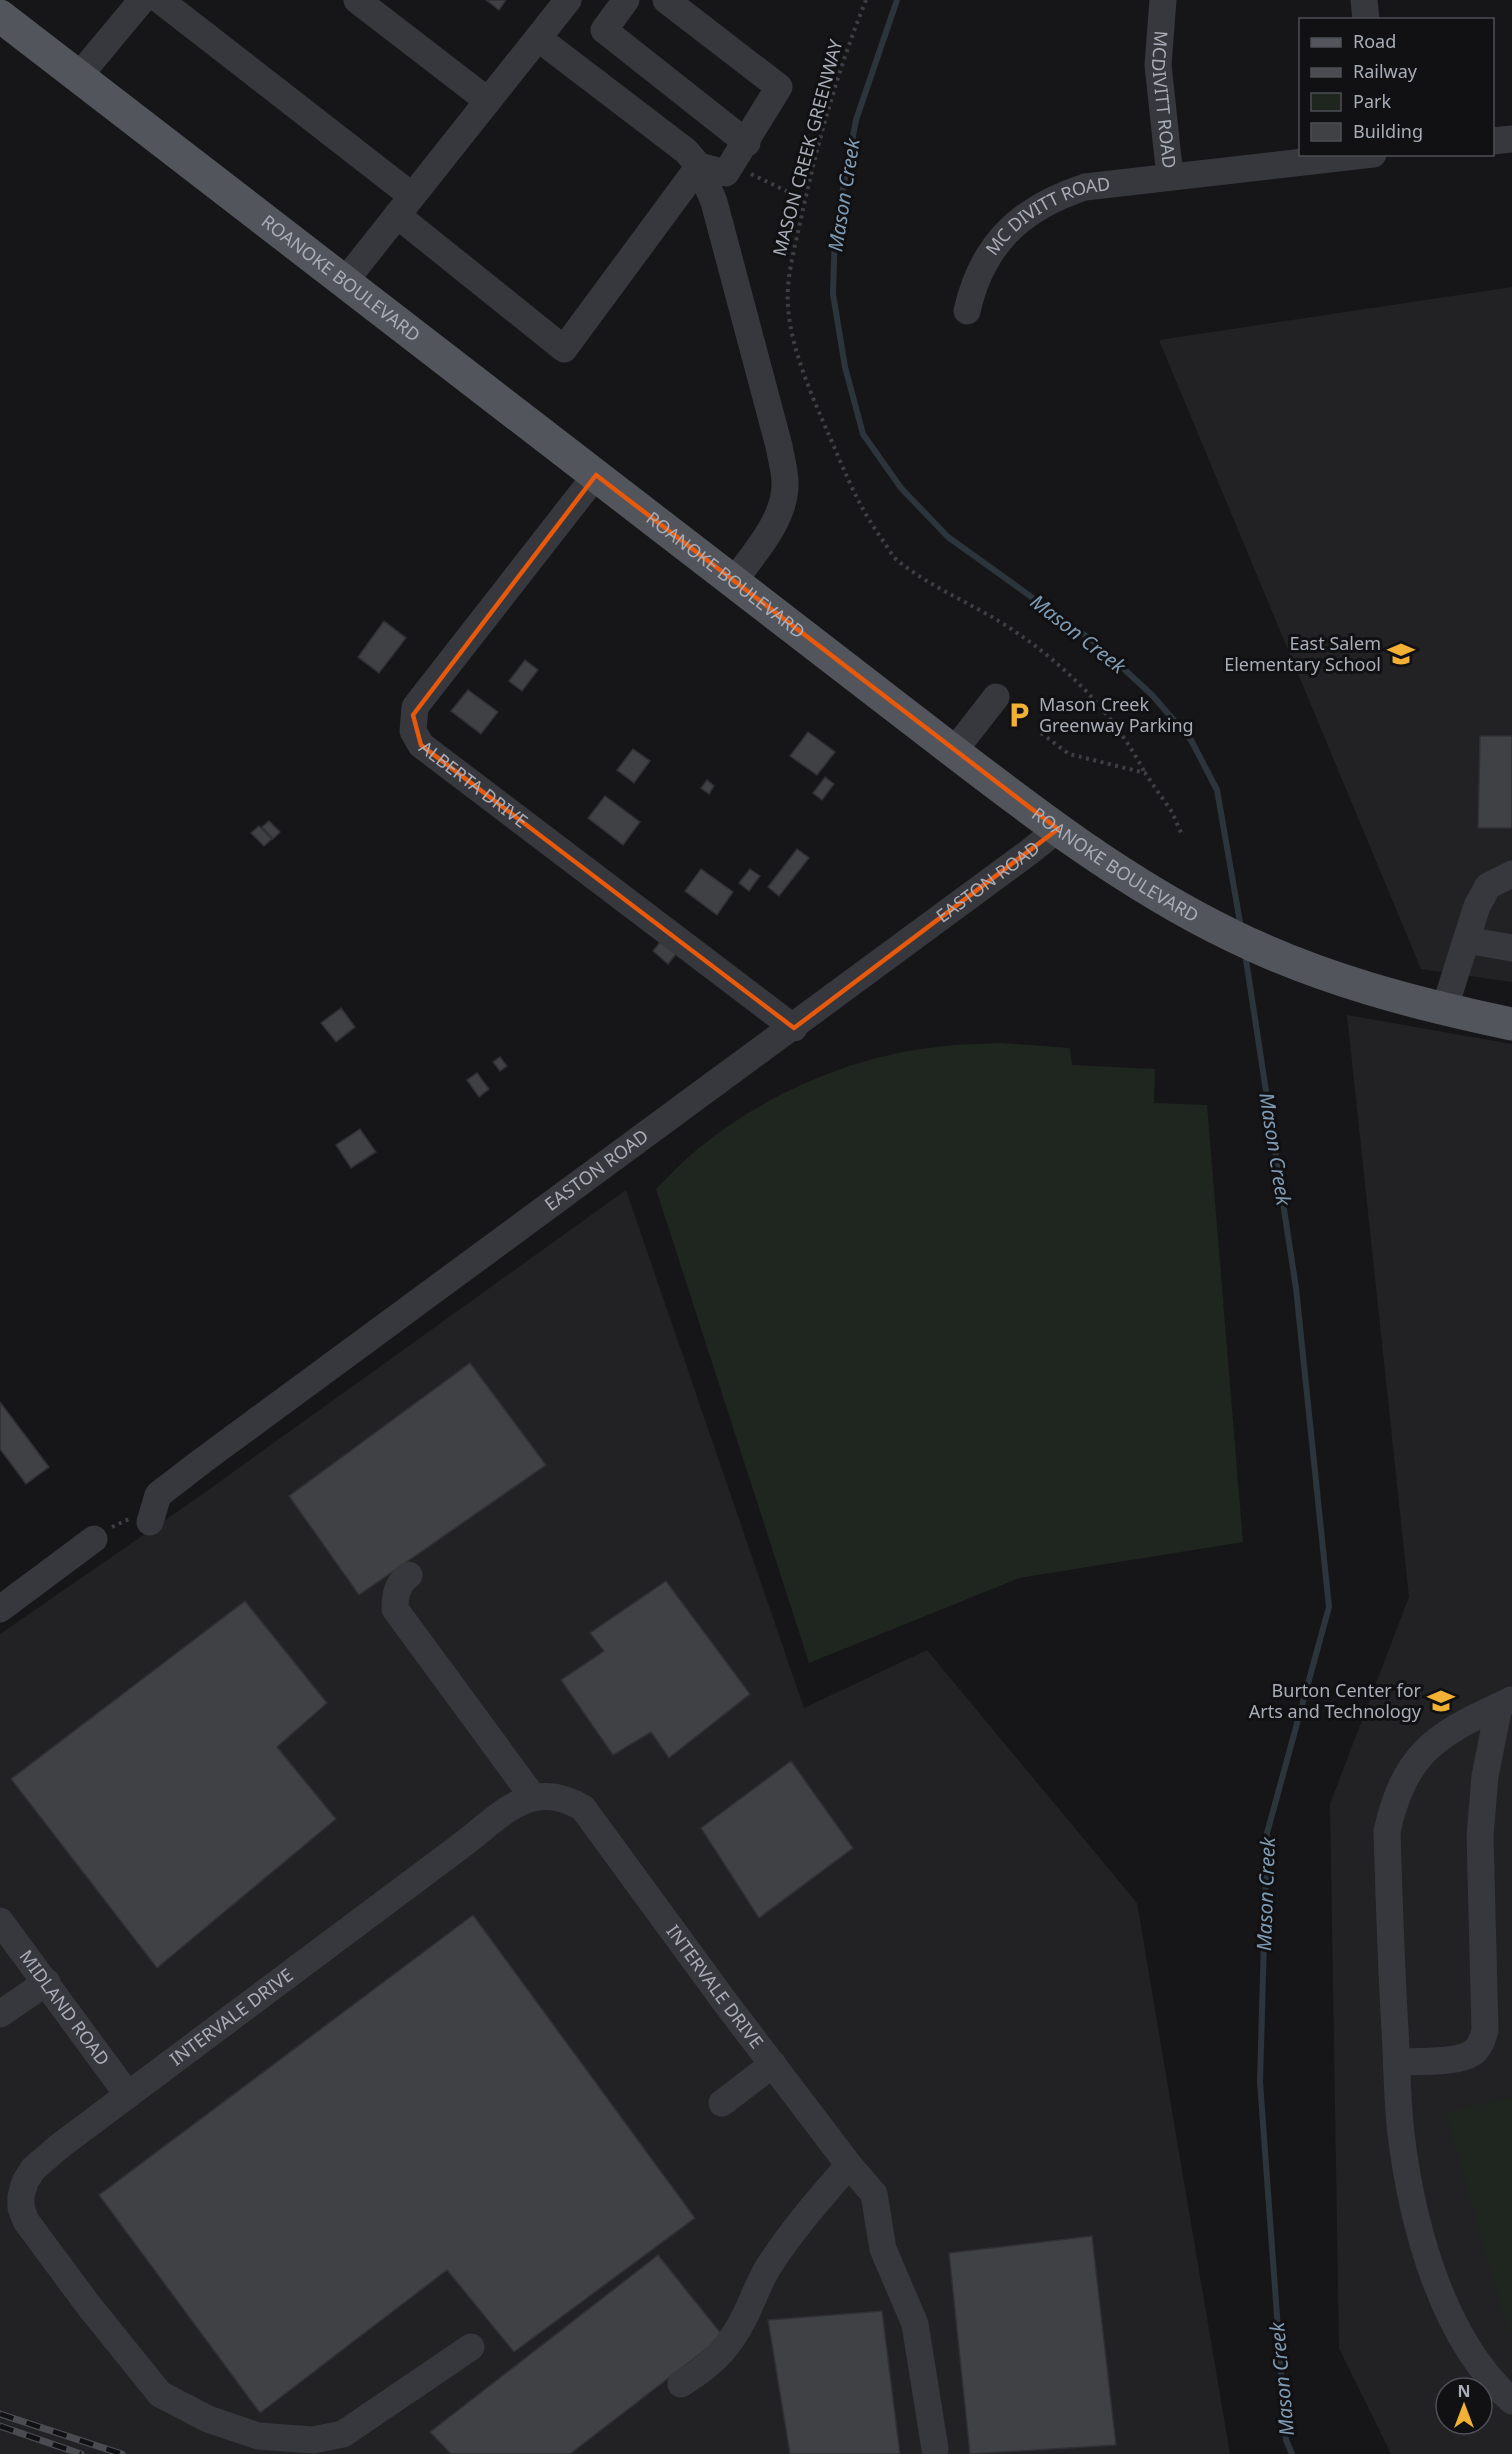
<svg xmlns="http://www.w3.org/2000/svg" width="1512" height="2454" viewBox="0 0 1512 2454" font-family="'Noto Sans',sans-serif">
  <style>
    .built { fill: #222225; fill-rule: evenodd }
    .green { fill: #1e261f }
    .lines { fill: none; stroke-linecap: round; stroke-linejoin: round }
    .stream { stroke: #2c353c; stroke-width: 6 }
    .building { fill: #404145; stroke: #303034; stroke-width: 1.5 }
    .path { stroke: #3d3f44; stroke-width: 4; stroke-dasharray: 3 4.5; stroke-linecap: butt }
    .minor { stroke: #37383d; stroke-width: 27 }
    .major { stroke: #53555c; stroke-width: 33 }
    .rail-casing { stroke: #4a4c52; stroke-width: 7 }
    .rail { stroke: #111113; stroke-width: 4.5; stroke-dasharray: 14; stroke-linecap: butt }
    .marked { fill: none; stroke: #e8590c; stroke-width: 4.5; stroke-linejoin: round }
    .labels { text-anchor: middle; stroke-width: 6; stroke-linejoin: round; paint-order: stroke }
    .street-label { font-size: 18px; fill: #a8adb8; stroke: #111113 }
    .poi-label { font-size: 18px; fill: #a8adb8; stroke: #111113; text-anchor: end }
    .water-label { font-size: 20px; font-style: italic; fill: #7f9bb3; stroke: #111113 }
  </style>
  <rect width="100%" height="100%" fill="#161618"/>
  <path class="built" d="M1512,287V982L1421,969L1159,340Z
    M1347,1015L1512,1044V2454H1391L1339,2348L1330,1804L1409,1597ZM1446,2388H1482V2424H1446Z
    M626,1190L804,1708L927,1650L1137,1903L1230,2454H0V1634L197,1498Z"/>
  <path class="green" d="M1001,1043L1070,1048L1072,1065L1155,1069L1154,1103L1207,1105L1243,1542L1019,1578L809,1663L656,1189C670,1175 684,1160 699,1148C765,1094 852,1056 937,1047C958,1044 980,1044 1001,1043Z
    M1512,2097V2336L1501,2307L1446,2114L1466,2107Z"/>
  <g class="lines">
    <path class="stream" d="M897,0L856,120L835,230L833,294L845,367L863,434L901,488L948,537L1097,644L1152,695L1191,740L1217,790L1241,928
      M1245,953L1296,1288L1329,1607L1267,1833L1260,2082L1286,2440L1292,2454"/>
  </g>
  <path class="building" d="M486,0H506L499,10Z
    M384,621L406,638L379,673L358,657Z
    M525,660L538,670L522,691L509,681Z
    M468,690L498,712L481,734L451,711Z
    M808,732L835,752L817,775L790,756Z
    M1480,736H1512V828H1478Z
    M633,749L650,761L634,783L617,770Z
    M825,777L834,784L822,800L813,793Z
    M707,780L714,786L709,794L701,788Z
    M605,796L640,822L623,845L588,818Z
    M269,821L280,832L273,839L262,827Z
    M259,826L272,839L264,846L251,833Z
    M797,849L809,858L779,896L768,887Z
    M701,869L733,892L717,915L685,891Z
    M750,869L760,876L749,891L739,883Z
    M661,941L676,954L668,964L653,951Z
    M341,1008L355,1027L336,1042L321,1023Z
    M500,1057L507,1066L500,1071L493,1062Z
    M477,1073L489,1089L479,1097L467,1080Z
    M360,1129L376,1152L351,1168L336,1145Z
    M470,1363L546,1465L359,1595L289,1496Z
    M0,1402L49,1467L26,1484L0,1449Z
    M666,1581L750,1694L669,1758L651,1732L613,1755L561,1680L604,1651L590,1633Z
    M245,1601L327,1703L277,1747L336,1819L157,1968L11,1779Z
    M791,1761L853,1848L759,1918L701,1828Z
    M473,1915L695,2218L514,2352L447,2270L260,2413L99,2195Z
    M1092,2236L1116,2445L970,2454L949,2253Z
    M658,2255L723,2336L570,2454H451L430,2432Z
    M882,2311L900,2454H790L768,2320Z"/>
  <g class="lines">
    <path class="path" d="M866,0C837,72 816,148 800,223C794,251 786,278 788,306C791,355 819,411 838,456C852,489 863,513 884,542C888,548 892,556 898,561C929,586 968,602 1002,623C1062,661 1112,710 1145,773
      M751,174L805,200
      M1041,733L1069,754L1145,773L1172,812L1182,835
      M112,1527L129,1519"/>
    <g class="minor">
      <path d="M160,0L412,196"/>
      <path d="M357,0L488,101"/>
      <path d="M626,0L604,30L747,143"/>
      <path id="s1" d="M1163,0L1158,65L1170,177"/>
      <path d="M1364,0L1366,20"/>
      <path d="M538,38L686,151L699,166L714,202L779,446C781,458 785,471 785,483C786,519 754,553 734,581"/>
      <path d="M78,77L142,0"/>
      <path d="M1492,141L1512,139"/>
      <path d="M397,215L564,349L699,166L726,173L779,87L666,0"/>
      <path d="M345,281L568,0"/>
      <path id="s2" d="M967,311C982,244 1021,208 1085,187L1373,154"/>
      <path id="s3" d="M596,475L415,707L413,731L421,745L794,1028"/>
      <path d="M954,751L996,697"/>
      <path d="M1466,940L1512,948"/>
      <path d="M1444,1010L1477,906L1488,886L1512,874"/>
      <path id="s4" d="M150,1522L158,1495L202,1461L1028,853L1058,829"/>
      <path d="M409,1575C397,1584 395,1595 395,1609L533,1797"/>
      <path d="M0,1609L94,1539"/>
      <path d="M1499,1706C1432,1736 1404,1757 1387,1831C1389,1897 1391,1964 1395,2030C1397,2064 1397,2100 1401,2134C1412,2224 1442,2339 1512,2401"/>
      <path id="s5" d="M0,1921L128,2095"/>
      <path d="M0,2014L47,1982"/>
      <path d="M1397,2062C1416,2061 1461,2064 1475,2051C1481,2045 1483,2038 1485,2030L1480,1836L1485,1776L1499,1706L1511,1700"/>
      <path d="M722,2103L773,2064"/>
      <path id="s6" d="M471,2347L343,2434L313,2440L258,2436L208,2419L160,2394L89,2306L26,2221L21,2208V2196L25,2182L33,2169L61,2145L458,1848C500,1817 530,1776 583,1808L725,2002L849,2165L874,2194L883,2249L915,2324L935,2449"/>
      <path d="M681,2384C705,2369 725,2353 739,2327C750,2309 756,2288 767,2269C791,2231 820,2198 849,2165"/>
    </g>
    <path class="major" id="s7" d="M0,16L909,717C1012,796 1114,878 1231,935C1320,979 1416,1004 1512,1024"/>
    <defs>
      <path id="rail" d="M0,2414L122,2454
        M0,2426L81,2454"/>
    </defs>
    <use href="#rail" class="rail-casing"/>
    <use href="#rail" class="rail"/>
  </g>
  <path class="marked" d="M596,475L1058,829L794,1028L421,745L413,715Z"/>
  <defs>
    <symbol id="school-bare" viewBox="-9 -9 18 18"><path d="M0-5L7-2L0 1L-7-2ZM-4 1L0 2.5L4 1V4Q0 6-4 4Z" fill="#f2b134" stroke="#111113" stroke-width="2.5" paint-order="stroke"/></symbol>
    <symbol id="parking-bare" viewBox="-9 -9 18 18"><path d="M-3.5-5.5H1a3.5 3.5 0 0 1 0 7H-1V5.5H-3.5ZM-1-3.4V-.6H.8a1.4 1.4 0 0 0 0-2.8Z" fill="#f2b134" stroke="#111113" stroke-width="2.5" paint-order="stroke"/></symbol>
  </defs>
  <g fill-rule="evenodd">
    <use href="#school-bare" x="1382" y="635" width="38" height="38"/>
    <use href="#parking-bare" x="1000" y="696" width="38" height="38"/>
    <use href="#school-bare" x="1422" y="1682" width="38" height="38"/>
  </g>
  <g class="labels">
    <g class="street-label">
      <text dy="6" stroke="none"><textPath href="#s1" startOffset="100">MCDIVITT ROAD</textPath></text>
      <text transform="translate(808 148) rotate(-75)" y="6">MASON CREEK GREENWAY</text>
      <text dy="6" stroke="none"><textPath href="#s2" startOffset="134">MC DIVITT ROAD</textPath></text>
      <text dy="6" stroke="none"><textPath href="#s7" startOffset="430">ROANOKE BOULEVARD</textPath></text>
      <text dy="6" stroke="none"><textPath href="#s7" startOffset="916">ROANOKE BOULEVARD</textPath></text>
      <text dy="6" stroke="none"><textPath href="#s3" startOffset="400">ALBERTA DRIVE</textPath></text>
      <text dy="6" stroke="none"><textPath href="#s7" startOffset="1402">ROANOKE BOULEVARD</textPath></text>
      <text dy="6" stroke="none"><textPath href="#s4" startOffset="1060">EASTON ROAD</textPath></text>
      <text dy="6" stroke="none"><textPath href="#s4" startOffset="574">EASTON ROAD</textPath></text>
      <text dy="6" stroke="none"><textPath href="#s6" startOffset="1520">INTERVALE DRIVE</textPath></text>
      <text dy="6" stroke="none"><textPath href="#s5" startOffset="108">MIDLAND ROAD</textPath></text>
      <text dy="6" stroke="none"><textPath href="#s6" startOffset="872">INTERVALE DRIVE</textPath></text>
    </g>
    <g class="poi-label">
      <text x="1381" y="650">East Salem<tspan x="1381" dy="21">Elementary School</tspan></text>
      <text x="1039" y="711" text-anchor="start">Mason Creek<tspan x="1039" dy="21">Greenway Parking</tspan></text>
      <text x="1421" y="1697">Burton Center for<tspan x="1421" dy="21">Arts and Technology</tspan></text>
    </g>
    <g class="water-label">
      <text transform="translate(844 195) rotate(-81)" y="7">Mason Creek</text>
      <text transform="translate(1078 634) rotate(38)" y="7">Mason Creek</text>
      <text transform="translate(1275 1149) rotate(81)" y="7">Mason Creek</text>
      <text transform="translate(1266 1894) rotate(-88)" y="7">Mason Creek</text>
      <text transform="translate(1282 2379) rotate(-95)" y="7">Mason Creek</text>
    </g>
  </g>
  <rect x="1299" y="18" width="195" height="138" fill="#111113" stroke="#4d4f55" stroke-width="1.5"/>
  <rect x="1311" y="38" width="30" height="9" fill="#53555c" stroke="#4d4f55" stroke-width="1.5"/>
  <text x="1353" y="48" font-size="18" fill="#a8adb8">Road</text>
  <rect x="1311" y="68" width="30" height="9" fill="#4a4c52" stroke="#4d4f55" stroke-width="1.5"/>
  <text x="1353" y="78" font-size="18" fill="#a8adb8">Railway</text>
  <rect x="1311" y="93" width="30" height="18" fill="#1e261f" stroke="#4d4f55" stroke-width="1.5"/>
  <text x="1353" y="108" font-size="18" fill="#a8adb8">Park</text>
  <rect x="1311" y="123" width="30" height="18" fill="#404145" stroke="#4d4f55" stroke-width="1.5"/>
  <text x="1353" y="138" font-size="18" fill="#a8adb8">Building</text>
  <g transform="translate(1464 2406)"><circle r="28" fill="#111113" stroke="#4d4f55" stroke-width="1.5"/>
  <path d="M0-4.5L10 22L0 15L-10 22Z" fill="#f2b134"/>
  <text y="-9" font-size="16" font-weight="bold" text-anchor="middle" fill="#a8adb8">N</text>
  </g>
</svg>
